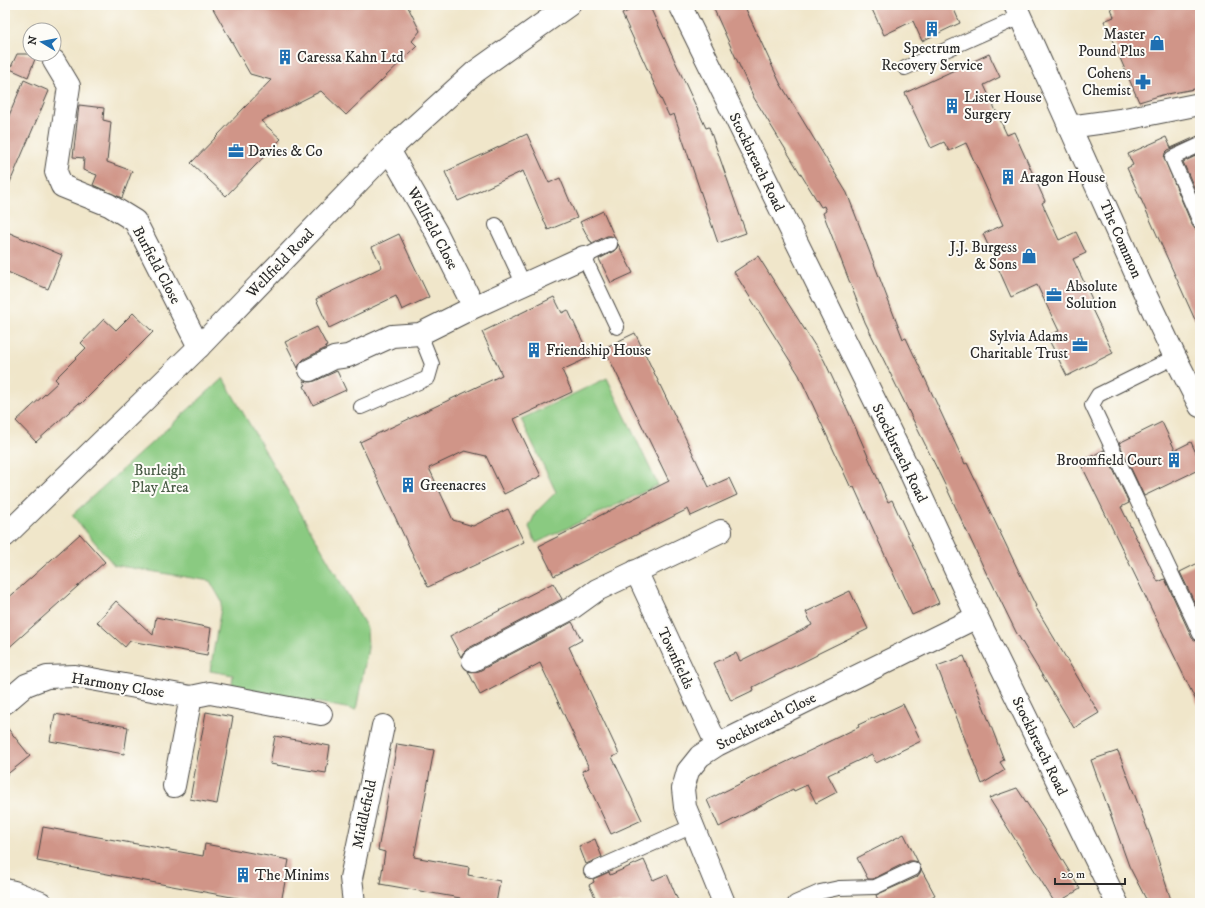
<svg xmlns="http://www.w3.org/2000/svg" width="1205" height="908" viewBox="0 0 1205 908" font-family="'IM FELL DW Pica',serif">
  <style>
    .green { fill: #8aca81; stroke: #5a7a56 }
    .building { fill: #d09588 }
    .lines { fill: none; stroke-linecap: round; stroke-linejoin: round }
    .service-casing { stroke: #494743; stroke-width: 16 }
    .minor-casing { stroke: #494743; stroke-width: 24 }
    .secondary-casing { stroke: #494743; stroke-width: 24 }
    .service { stroke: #fff; stroke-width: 14 }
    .minor { stroke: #fff; stroke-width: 22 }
    .secondary { stroke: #fff; stroke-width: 22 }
    .labels { text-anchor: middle; stroke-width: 4; stroke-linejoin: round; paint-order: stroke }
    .poi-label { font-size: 15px; fill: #2b2b2b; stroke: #fdfcf7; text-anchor: start }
    .street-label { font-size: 15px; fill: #2b2b2b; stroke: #fdfcf7 }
    .park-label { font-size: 15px; fill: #485b45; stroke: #fdfcf7 }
  </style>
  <rect width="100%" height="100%" fill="#fdfcf7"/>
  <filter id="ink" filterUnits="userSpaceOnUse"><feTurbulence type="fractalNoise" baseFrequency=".025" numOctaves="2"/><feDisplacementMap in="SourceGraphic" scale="8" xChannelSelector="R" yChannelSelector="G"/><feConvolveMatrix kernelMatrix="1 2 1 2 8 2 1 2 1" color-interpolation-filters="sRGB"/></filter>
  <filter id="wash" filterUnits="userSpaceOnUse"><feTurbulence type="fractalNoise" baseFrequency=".012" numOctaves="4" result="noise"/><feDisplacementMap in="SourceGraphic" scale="16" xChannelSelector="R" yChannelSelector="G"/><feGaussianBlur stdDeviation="0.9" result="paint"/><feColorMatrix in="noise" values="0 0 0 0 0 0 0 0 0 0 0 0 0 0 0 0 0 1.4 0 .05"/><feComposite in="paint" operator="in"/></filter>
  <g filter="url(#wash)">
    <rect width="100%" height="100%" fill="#f0e6ca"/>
    <path class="green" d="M223,378L367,628L368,648L356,710L232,686L233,675L210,671L222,602L210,581L114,565L72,515Z
      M607,378L658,485L536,543L529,527L536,512L556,492L521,419Z"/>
    <g id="blocks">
      <path class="building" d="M211,5H407L420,31L412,41L417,46L346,115L321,91L261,121L281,139L226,196L191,163L271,80L250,74Z
        M641,5H649L706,128L709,127L746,233L718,243L674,114L669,116L622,14Z
        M712,5H744L780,83L847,193L903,339L906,338L965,464L967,463L1019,572L1036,606H1035L1099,713L1074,728L1016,632L989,577H988L949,493L865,322L823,213L826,211L824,206L821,207L754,98Z
        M870,5H952L960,23L922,41L913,21L884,35Z
        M1110,5H1200V88L1162,95L1139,102L1104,21L1114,17Z
        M17,54H37L28,77L10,69Z
        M989,54L1000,77L984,85L1007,135L1014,132L1045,201L1042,203L1059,240L1076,232L1086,253L1073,259L1092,299L1088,301L1113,353L1067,376L1047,336L1059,331L1037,285L1011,297L983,234L1003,225L966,143L949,151L944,142L931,148L905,93Z
        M24,80L49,91L5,194V125Z
        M79,105L104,108L103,120L111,122L107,162L132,171L122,198L93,185L97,175L83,170L84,158L73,157Z
        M527,134L549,183L560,178L577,218L548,230L523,171L458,201L445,172Z
        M1200,135V137L1168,150L1165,153L1164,158L1192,225L1195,229L1200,230V331L1127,168L1133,165L1128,154L1166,137L1171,148Z
        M1200,154V201L1183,162Z
        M603,211L615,238L611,236H607L592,243L591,241H590L580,222Z
        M5,231L62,255L48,289L5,271Z
        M399,234L429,297L402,310L396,296L329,328L316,299L382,267L372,247Z
        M618,244L633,273L611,283L599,259L614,251L617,248Z
        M758,256L824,360L849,413L888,502L892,500L939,603L912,615L854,487L851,488L799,375L734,272Z
        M554,297L562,313L568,310L590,357L562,370L572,392L514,419L541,476L504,494L486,456L465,451L429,468L453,520L473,526L508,509L524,542L428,587L360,442L502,375L482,332Z
        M133,313L153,332L81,404L79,403L36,442L16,421L58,382L55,379L86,348L81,343L104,319L116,330Z
        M317,327L327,346L325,347L326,348L304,359L300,363L298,368L285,342Z
        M635,333L709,487L729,478L737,495L691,516L688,509L554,576L539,546L669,481L604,348Z
        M337,371L346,390L313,405L304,386L306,385L303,381L310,382L315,381Z
        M1162,422L1175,450L1191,442L1200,462V469L1144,496L1119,443Z
        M1104,450L1129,503L1121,507L1158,582L1165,579L1192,638L1196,641L1200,642V709L1080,462Z
        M80,534L105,562L5,651V601Z
        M1200,562V614L1180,572Z
        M553,583L562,599L467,649L463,653L461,657L450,636Z
        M850,591L868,629L817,654V655L753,687L754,690L731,701L714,663L736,653L740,661L812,625L806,612Z
        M116,601L153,635L156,617L211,628L207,655L130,641L125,647L97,622Z
        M572,622L582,640L569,647L619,754L612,757L642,820L611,834L582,771L589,768L540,663L480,695L468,671L473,672L479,671Z
        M964,656L1004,760L1000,762L1005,770L982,784L937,666Z
        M903,704L921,741L876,763L872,754L828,775L837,792L816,803L807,785L794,791L793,789L719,827L707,800L778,765V766L859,727L858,725Z
        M206,712L233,717L217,804L190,799Z
        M55,714L128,727L124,754L50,741Z
        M5,725L30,756L5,776Z
        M275,736L330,746L326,773L270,764Z
        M397,744L434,750L414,857L469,867L468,875L500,881L496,903H459L460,898L380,884L385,852L378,850Z
        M1118,751L1151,838L1172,903H1148L1129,866L1091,760Z
        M1017,788L1043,828L1080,889L1057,903H1055L989,798Z
        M43,827L203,856L205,844L289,860L281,903H264L37,861Z
        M904,834L918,862L914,861H909L873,879H868L857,858Z
        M595,839L602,857L586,864L579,846Z
        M644,860L653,880L667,874L679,903H598L589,885L594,882L593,879L609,872L610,875Z
        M921,869L935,895L920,903H879L876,895L917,877L920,873Z"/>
    </g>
  </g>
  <g filter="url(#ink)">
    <use href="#blocks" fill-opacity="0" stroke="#494743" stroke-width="1"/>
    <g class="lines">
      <defs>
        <path id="service" d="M905,68L1020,17
          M1200,145L1172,158L1200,222
          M496,225L524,285
          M610,244L584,257L617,327
          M1175,357L1098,395L1092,405L1200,634
          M361,407L428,378L432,364L420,334
          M591,871L693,826
          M795,903L820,892L839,888L875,887L913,869"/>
        <path id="minor" d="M680,5L911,474L977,617L1117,903
          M1015,5L1140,283L1175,357L1200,406
          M54,61L69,86L56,172L62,186L109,205L135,221L199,347
          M1069,127L1120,120L1200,104
          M389,150L436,232L474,307
          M310,370L334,358L348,356L392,336L420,334L474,307L584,257
          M636,571L717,745
          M473,660L572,608L597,590L721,531
          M5,703L26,685L47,677L75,676L191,697L210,693L321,714
          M174,786L191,697
          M5,890L14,892L41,903
          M354,903L351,878L383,726
          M724,903L685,807L683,789L688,771L700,756L717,745L977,617"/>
        <path id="secondary" d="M5,536L199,347L389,150L475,72L569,5"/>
      </defs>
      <use href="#service" class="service-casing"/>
      <use href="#minor" class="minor-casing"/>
      <use href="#secondary" class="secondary-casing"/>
      <use href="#service" class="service"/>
      <use href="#minor" class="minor"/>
      <use href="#secondary" class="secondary"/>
    </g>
  </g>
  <defs>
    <symbol id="building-bare" viewBox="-9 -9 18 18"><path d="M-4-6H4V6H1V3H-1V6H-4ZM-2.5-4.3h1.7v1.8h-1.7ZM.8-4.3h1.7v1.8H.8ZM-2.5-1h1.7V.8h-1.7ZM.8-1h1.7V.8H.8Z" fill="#1f6fb2" stroke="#fdfcf7" stroke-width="2.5" paint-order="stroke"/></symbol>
    <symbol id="shop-bare" viewBox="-9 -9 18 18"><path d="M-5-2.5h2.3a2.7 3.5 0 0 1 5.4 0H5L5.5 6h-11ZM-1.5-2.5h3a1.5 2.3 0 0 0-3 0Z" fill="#1f6fb2" stroke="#fdfcf7" stroke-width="2.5" paint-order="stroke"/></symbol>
    <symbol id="pharmacy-bare" viewBox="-9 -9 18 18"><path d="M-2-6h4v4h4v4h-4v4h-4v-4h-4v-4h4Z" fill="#1f6fb2" stroke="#fdfcf7" stroke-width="2.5" paint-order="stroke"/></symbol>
    <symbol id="office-bare" viewBox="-9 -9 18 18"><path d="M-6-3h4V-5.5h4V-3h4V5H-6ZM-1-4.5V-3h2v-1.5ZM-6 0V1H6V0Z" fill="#1f6fb2" stroke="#fdfcf7" stroke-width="2.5" paint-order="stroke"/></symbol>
  </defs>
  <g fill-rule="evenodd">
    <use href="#building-bare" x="921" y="18" width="22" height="22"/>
    <use href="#shop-bare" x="1146" y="32" width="22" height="22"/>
    <use href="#building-bare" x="274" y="46" width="22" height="22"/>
    <use href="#pharmacy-bare" x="1132" y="71" width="22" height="22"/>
    <use href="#building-bare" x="941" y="95" width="22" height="22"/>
    <use href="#office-bare" x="225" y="140" width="22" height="22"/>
    <use href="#building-bare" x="997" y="166" width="22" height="22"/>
    <use href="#shop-bare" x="1018" y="245" width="22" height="22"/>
    <use href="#office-bare" x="1043" y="284" width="22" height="22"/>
    <use href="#office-bare" x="1069" y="334" width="22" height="22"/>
    <use href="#building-bare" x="523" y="339" width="22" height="22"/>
    <use href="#building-bare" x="1163" y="449" width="22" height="22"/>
    <use href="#building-bare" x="397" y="474" width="22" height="22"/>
    <use href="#building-bare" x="232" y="864" width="22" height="22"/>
  </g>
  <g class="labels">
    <g class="poi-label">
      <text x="1145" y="39" text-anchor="end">Master<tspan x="1145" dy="17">Pound Plus</tspan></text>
      <text x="932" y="53" text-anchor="middle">Spectrum<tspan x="932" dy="17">Recovery Service</tspan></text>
      <text x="297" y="62">Caressa Kahn Ltd</text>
      <text x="1131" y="78" text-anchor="end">Cohens<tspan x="1131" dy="17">Chemist</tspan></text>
      <text x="964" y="102">Lister House<tspan x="964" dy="17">Surgery</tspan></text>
      <text x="248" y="156">Davies &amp; Co</text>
      <text x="1020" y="182">Aragon House</text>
      <text x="1017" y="252" text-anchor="end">J.J. Burgess<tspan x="1017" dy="17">&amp; Sons</tspan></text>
      <text x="1066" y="291">Absolute<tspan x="1066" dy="17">Solution</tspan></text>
      <text x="1068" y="341" text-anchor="end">Sylvia Adams<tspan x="1068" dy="17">Charitable Trust</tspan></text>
      <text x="546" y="355">Friendship House</text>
      <text x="1162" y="465" text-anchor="end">Broomfield Court</text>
      <text x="420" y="490">Greenacres</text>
      <text x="255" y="880">The Minims</text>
    </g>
    <g class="street-label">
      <text transform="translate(757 162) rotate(64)" y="5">Stockbreach Road</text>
      <text transform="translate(433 228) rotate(62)" y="5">Wellfield Close</text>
      <text transform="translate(1121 239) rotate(66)" y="5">The Common</text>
      <text transform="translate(280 263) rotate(-46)" y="5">Wellfield Road</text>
      <text transform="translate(157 265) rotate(62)" y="5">Burfield Close</text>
      <text transform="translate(900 453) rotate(64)" y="5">Stockbreach Road</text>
      <text transform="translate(676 658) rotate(65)" y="5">Townfields</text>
      <text transform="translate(118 685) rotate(9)" y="5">Harmony Close</text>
      <text transform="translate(766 721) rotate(-27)" y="5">Stockbreach Close</text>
      <text transform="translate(1040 746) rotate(64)" y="5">Stockbreach Road</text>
      <text transform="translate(364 814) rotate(-78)" y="5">Middlefield</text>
    </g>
    <g class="park-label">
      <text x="160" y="475">Burleigh<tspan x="160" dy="17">Play Area</tspan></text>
    </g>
  </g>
  <rect width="1205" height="908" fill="none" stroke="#fdfcf7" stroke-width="20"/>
  <g transform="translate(42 42) rotate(280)"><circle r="19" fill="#fdfcf7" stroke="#a9a8a5"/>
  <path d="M0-3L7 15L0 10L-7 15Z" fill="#1f6fb2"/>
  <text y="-6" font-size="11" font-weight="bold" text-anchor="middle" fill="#2b2b2b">N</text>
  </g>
  <path d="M1055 878v6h70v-6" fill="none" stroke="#2b2b2b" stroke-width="2"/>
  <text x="1061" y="878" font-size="12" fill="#2b2b2b" stroke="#fdfcf7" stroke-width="3" paint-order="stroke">20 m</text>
</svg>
